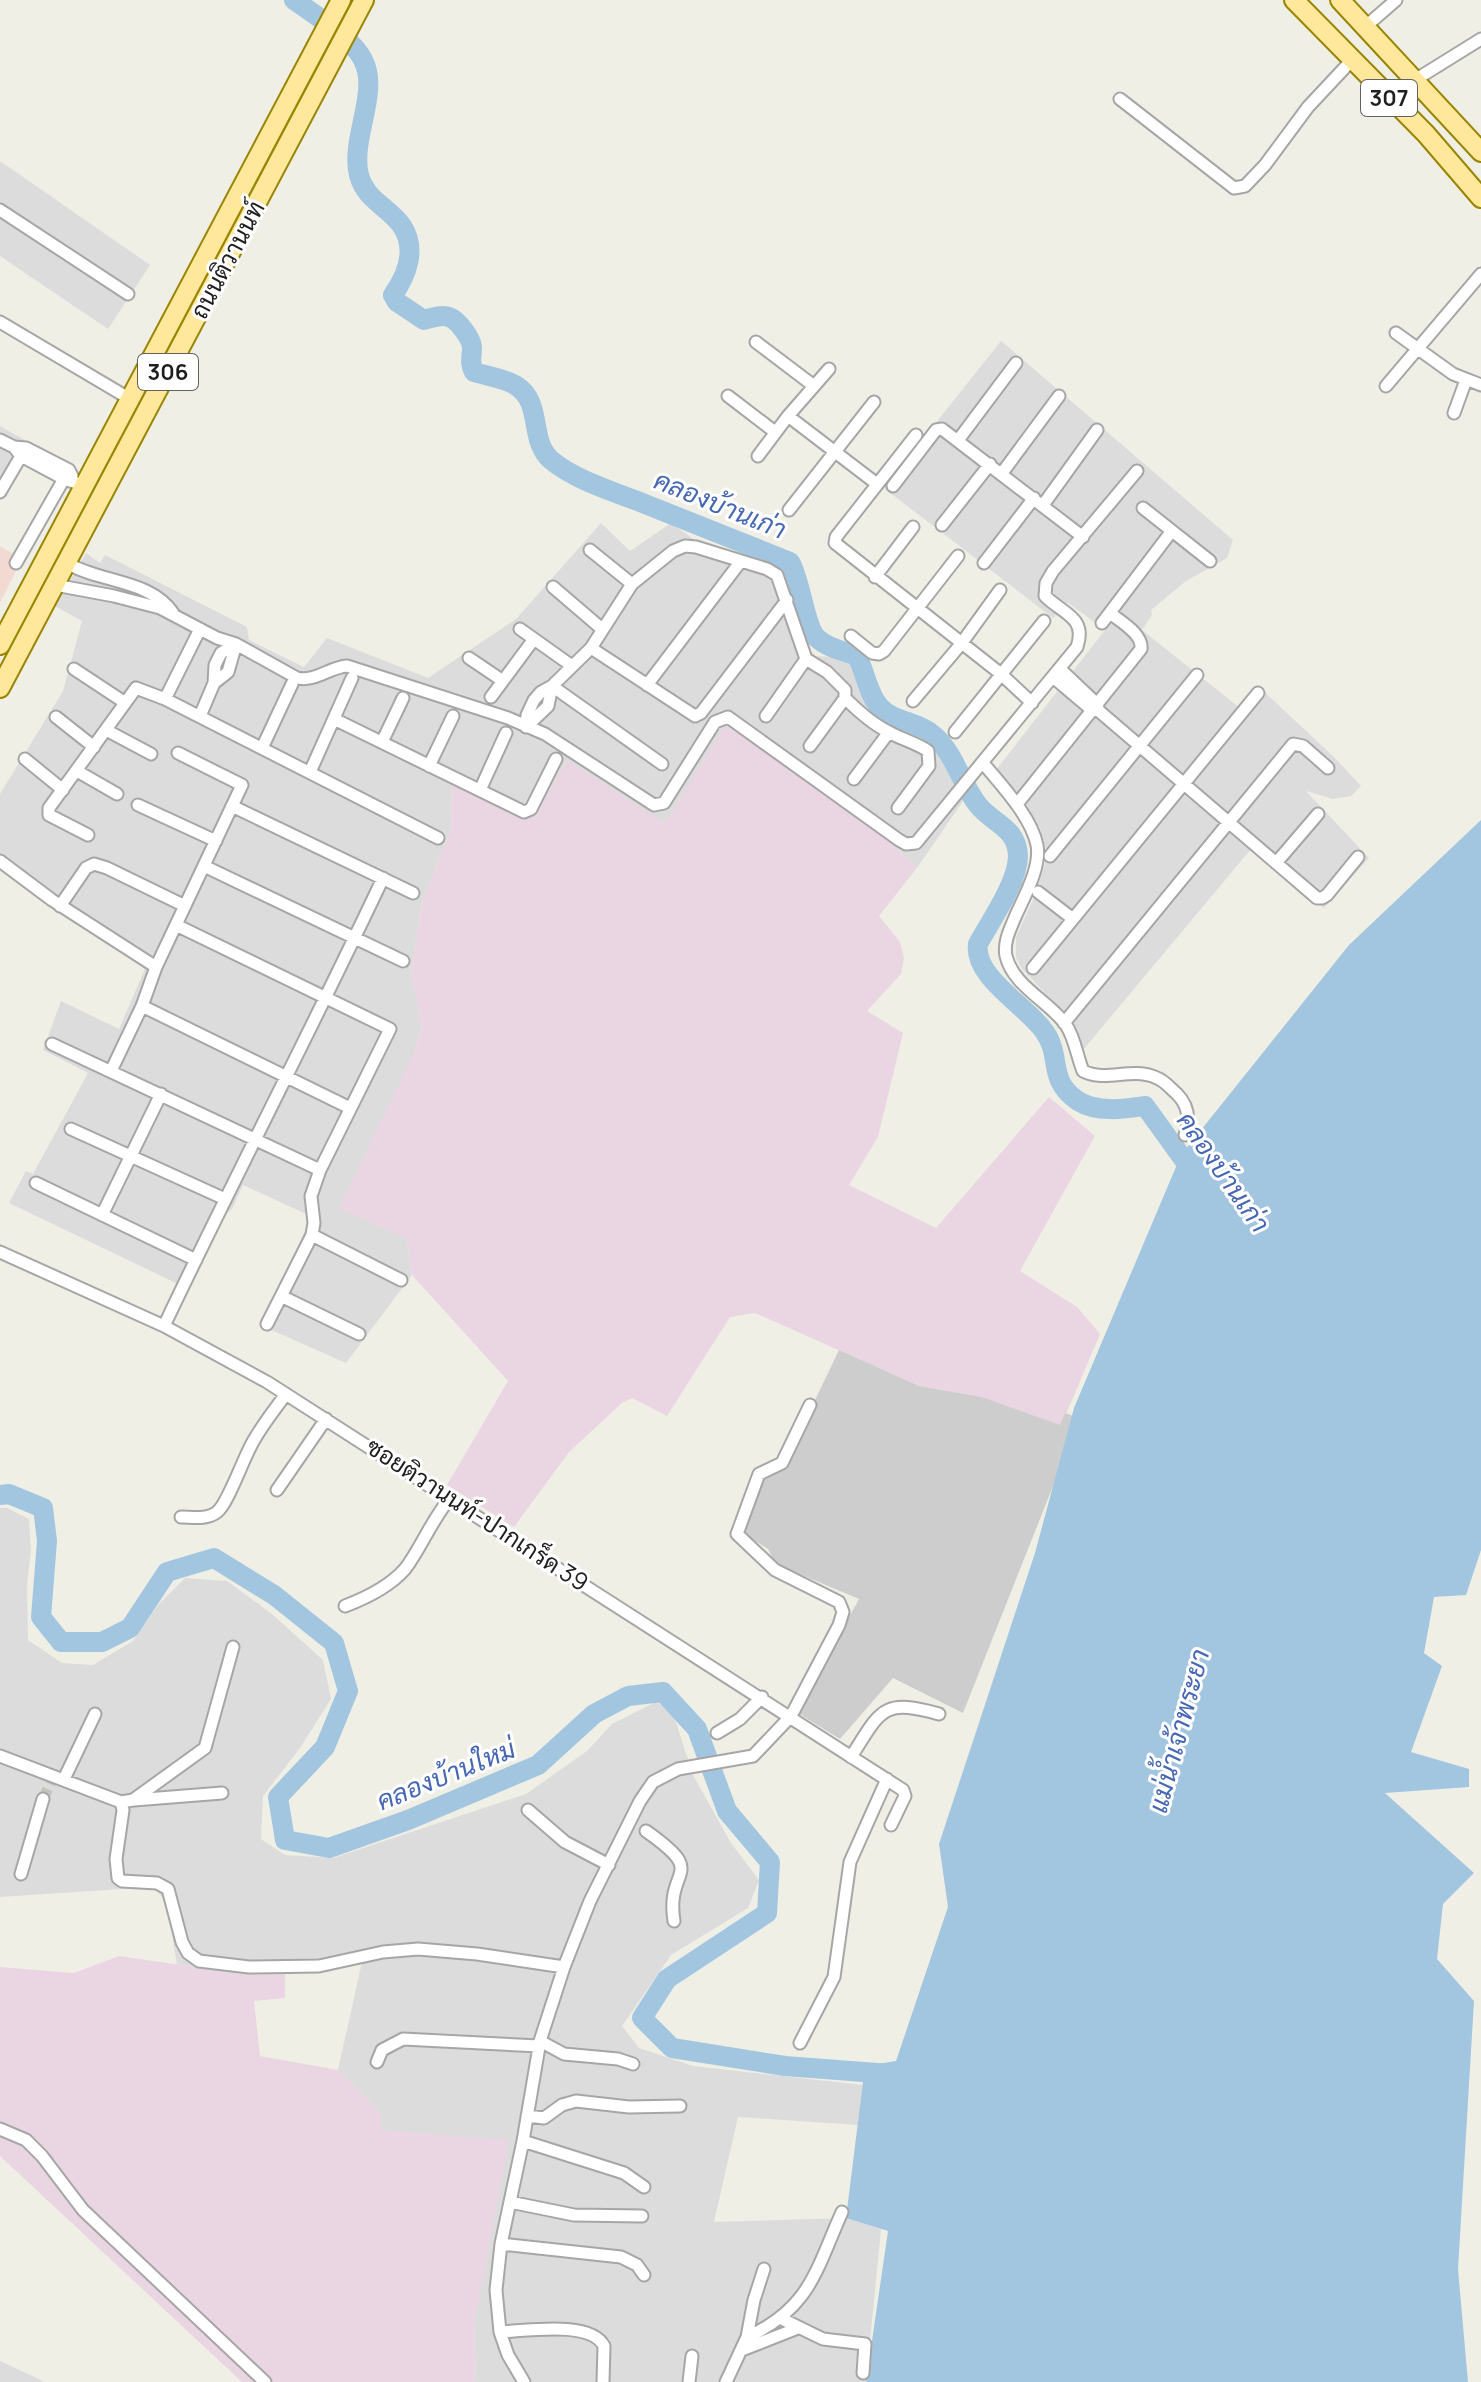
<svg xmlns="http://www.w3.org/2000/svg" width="1481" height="2382" viewBox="0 0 1481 2382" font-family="Manrope,Sarabun,sans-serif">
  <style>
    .residential { fill: #dddcdc }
    .commercial { fill: #f2dad3 }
    .industrial { fill: #ead6e2 }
    .religious { fill: #cdcdcd }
    .water { fill: #a3c6e0 }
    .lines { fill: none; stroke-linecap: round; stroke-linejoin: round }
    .river { stroke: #a3c6e0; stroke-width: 20 }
    .street-tunnel { stroke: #c6c5bd; stroke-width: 11; stroke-dasharray: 11 5.5; stroke-linecap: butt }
    .street-casing { stroke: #a6a6a6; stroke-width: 15 }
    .primary-casing { stroke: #9a8500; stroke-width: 22 }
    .street { stroke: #fff; stroke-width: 11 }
    .primary { stroke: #ffe89b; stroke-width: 18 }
    .labels { text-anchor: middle; stroke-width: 6; stroke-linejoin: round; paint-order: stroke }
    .shield { fill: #fff; stroke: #626262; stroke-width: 2 }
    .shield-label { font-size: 22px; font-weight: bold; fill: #1f1f1f }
    .street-label { font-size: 24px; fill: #1f1f1f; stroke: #fff }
    .water-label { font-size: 26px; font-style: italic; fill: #4667b4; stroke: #fff }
  </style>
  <rect width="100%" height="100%" fill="#f0efe5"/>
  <path class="residential" d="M0,161L150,265L108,329L0,256Z
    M1001,341L1233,540L1227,558L1186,581L1151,610L1152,615L1142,630L1240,708L1258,686L1336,759L1361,786L1351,796L1333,799L1306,791L1369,858L1324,908L1251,849L1083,1050L1064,1013L1022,969L1016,958V937L1035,895L1045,864L1046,849L1040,828L1026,803L996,770L1105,630L1067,602L1053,618L884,488Z
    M0,426L25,440L0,481Z
    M601,523L630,551L671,523L696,541L779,566L789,577L807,646L815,656L846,658L855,664L861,672L865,701L872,714L885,722L922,735L934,743L963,801L917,868L852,810L665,824L567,760L534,819L452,782L451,830L422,902L411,972L422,1026L415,1051L407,1239L412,1275L346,1363L260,1325L307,1227L306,1214L243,1185L232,1209L226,1214L173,1323L162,1318L178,1284L9,1203L26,1171L33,1174L88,1073L43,1050L61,1001L119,1029L145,969L0,868V794L63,691L82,621L55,606L86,553L100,563L105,555L247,627L249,640L304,667L327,638L428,678L516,619Z
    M0,1508H7L29,1519L31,1551L27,1584L28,1640L62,1663L93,1665L133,1641L158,1605L185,1578L227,1581L272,1614L323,1660L331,1699L300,1748L263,1796L261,1839L285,1855L333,1858L526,1794L587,1751L612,1724L656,1702L673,1713L693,1775L731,1843L759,1880L748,1908L671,1955L622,2026L639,2048L693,2066L863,2085L858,2125L738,2117L714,2222L846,2218L881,2229L866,2382H476L474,2325L381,2130V2114L338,2070L362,1962L251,1975L177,1964L166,1901L152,1887L0,1897Z
    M0,2361L41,2380L42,2382H0Z"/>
  <path class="commercial" d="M0,546L22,559L0,603Z"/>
  <path class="industrial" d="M728,721L852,810L917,868L879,916L900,942L904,958L901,974L867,1011L903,1033L878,1137L849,1185L936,1228L1049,1097L1095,1136L1020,1271L1077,1307L1100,1334L1061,1426L982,1397L919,1386L755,1313L730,1317L667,1416L632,1398L622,1403L569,1452L514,1527L447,1485L508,1381L412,1275L407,1239L339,1208L415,1051L422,1027L411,972L422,902L451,830L452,782L534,819L567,760L665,823Z
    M119,1956L251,1975L285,1973V1998L254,2001L260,2056L338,2070L381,2114V2130L509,2140L474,2325L476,2382H242L0,2156V1967L74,1973Z"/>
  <path class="religious" d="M839,1350L919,1386L982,1397L1060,1425L1065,1413L1080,1418L963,1713L893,1678L840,1739L796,1712L859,1599L776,1564L768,1549L741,1532L764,1474L782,1469Z"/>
  <path class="water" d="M1481,820V1550L1466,1595L1434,1597L1424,1653L1442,1666L1411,1752L1469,1769V1787L1385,1793L1474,1873L1443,1904L1437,1959L1474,2001L1458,2269L1468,2382H866L888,2231L846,2218L865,2066L896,2061L948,1907L939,1844L1035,1553L1074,1408L1181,1155L1349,945Z"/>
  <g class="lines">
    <path class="river" d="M294,0C314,14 353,39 363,60C380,92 350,139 359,175C366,201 388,206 402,226C417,249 407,275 393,295L397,302L424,320C431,318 442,314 449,317C458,320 471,338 472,347C472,357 469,363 474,372C487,376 504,378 515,385C544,402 528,440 551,460C575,480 612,491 640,502C690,522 740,542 790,562C801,580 805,628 817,638C827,648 844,651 857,656C865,671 868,694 879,706C892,722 917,721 932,734C954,751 961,784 978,805C993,824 1017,827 1018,856C1018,882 990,922 978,944C973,977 1027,1006 1044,1031C1063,1057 1046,1079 1078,1101C1097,1113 1124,1109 1145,1106L1197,1178
      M0,1495L9,1494L43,1508L47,1541L41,1617L61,1642H102L130,1628L167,1572L214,1558L274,1595L334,1643L348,1691L325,1747L278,1797L285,1840L329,1848L408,1820L538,1765L594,1714L628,1696L663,1692L697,1729L727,1811L770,1862L767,1913L667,1979L642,2018L672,2048L785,2066L890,2074"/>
    <path class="street-tunnel" d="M43,1799L52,1780"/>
    <defs>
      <path id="street" d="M1365,27L1396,0
        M1415,80L1481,39
        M1120,99L1234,188L1245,186L1265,165L1308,107L1352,60
        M0,210L128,294
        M0,322L130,399
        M1396,333L1453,374L1481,385
        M756,342L814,386
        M1386,386L1481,274
        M728,396L775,432
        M1454,413L1466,380
        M788,416L877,484
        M916,435L836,537L835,543L1001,674L1032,703
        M959,439L1016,363
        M0,440L14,447L21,456L64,479L83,485
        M14,447L26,448L69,470L72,476
        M758,456L788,416L829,369
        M1002,473L1059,396
        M893,486L936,430L942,429L1083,537
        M0,492L21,456
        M1043,505L1097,430
        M1143,508L1210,561
        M789,510L874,402
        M942,525L990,464
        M590,550L632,584
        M16,563L69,470
        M67,563C100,583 150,579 173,613
        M984,563L1034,498
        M875,577L913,527
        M55,585L114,596L160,608L217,638L236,644L297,678C315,682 330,667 347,666L508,718L545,734L654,805L664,803L715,722L728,717L899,840L906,844L916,843L1077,647C1087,617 1063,614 1045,596L1046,583L1053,571L1137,471
        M553,587L602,629
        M1102,623L1171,532
        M520,629L572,666
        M851,636L872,653L879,654L884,651L958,556
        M591,648L695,716L701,713L787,600
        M469,658L503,681
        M74,669L124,702
        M1060,669L1097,704L1098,708
        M1053,677L1092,710L1099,711L1317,898H1322L1327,895L1358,857
        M214,683L228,672L236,644
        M647,685L741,561
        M552,686L662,764
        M491,697L534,639
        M165,699L200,629
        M913,701L961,644L1000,590
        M200,716L214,683L215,665L221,653L236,644
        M766,716L806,659
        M56,717L94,747
        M334,719L524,812L531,809L556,759
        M526,727L527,715L534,700L541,692L552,686L591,648L632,584L673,551L685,546L696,547L767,569L777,575L806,659L827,672L845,690V698C858,711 871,723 887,731C900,739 915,742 928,751L929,766L898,808
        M526,727L548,706L552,686
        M106,730L151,754
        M955,732L1044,621
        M382,742L403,698
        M810,746L845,698
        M262,748L292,684
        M25,759L63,790
        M983,763C1001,785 1031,816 1037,845C1041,867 1025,895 1016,915C1011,927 1003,942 1006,956C1013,986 1050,1002 1066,1025C1075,1038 1077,1057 1083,1071C1107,1083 1132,1066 1157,1078C1165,1081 1171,1089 1177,1094C1189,1106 1190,1119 1185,1135
        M429,766L453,716
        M77,771L117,794
        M310,772L352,678
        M854,779L889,732
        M480,790L506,733
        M1017,804L1141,649C1143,634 1121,622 1110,613
        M138,805L216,841
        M232,806L413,893
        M88,835L49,815V808L136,688L165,699L438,838
        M1050,856L1197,675
        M0,861L52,900L156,967
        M1276,863L1318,814
        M204,866L403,961
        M1038,892L1073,919
        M60,906L86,868L94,864L107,868L185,906
        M176,925L390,1029L320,1170L311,1196L314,1223L312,1235L267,1324
        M1033,968L1258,693
        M142,1006L350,1108
        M1064,1023L1293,744L1303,746L1328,768
        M52,1044L320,1170
        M111,1071L142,1006L156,967L242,785L178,753
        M71,1129L225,1199
        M36,1183L196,1260
        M102,1215L161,1094
        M312,1235L401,1280
        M0,1252L164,1326L267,1382L903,1790L905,1796L891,1825
        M281,1296L359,1334
        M164,1326C235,1176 312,1029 383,878
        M277,1490L326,1419
        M181,1517C192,1517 207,1520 217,1512C228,1504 244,1456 254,1440C263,1424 275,1409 286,1394
        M345,1606C366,1598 390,1586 405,1569C421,1548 431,1521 450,1498
        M717,1733L740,1719L762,1697
        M0,1756L121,1802L123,1810L116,1859L118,1878L122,1881L157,1883L168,1889L182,1942L188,1953L199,1961L249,1967L319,1966L383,1952L418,1949L477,1954L564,1967
        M851,1757C881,1710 882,1698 939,1714
        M64,1779L95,1714
        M134,1800L222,1793
        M121,1802L133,1800L205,1748L233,1647
        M528,1810L565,1842L609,1865
        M646,1831C710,1876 665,1866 674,1921
        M21,1874L43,1799
        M540,2041L564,2054L618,2059L633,2064
        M800,2043L834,1977L850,1862L887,1779
        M377,2062L382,2050L403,2039L539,2046
        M527,2116L544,2118L562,2105L576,2101L629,2107L680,2106
        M0,2129L26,2140L42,2156L83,2210L265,2382
        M523,2141L624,2173L644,2187
        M510,2202L574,2215L642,2216
        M501,2244L621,2257L637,2265L644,2275
        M782,2319L823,2339L865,2344L863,2373
        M500,2332C526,2331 591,2320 604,2346L603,2382
        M747,2337C810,2309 816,2270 842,2212
        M742,2350L798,2328
        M524,2382L508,2355L500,2332L496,2290L501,2244L523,2141L540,2041L564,1967L590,1901L640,1801L653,1782L678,1769L753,1756L791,1716L839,1625L843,1612L839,1602L775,1570L737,1534L759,1474L782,1463L810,1405
        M689,2382L692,2356
        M726,2382L747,2337L754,2300L764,2269"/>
      <path id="primary" d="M1294,0L1426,134L1481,198
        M1340,0L1481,152
        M0,645L341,0
        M0,688L364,0"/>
    </defs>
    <use href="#street" class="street-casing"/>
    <use href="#primary" class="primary-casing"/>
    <use href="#street" class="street"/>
    <use href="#primary" class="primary"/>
  </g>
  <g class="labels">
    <g class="shield">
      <rect x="1361" y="80" width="56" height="36" rx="6"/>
      <rect x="138" y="354" width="60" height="36" rx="6"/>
    </g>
    <g class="shield-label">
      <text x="1389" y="106">307</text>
      <text x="168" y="380">306</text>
    </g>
    <g class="street-label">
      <text transform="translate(228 260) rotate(-62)" y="8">ถนนติวานนท์</text>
      <text transform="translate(477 1515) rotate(33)" y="8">ซอยติวานนท์-ปากเกร็ด 39</text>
    </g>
    <g class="water-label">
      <text transform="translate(720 505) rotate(22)" y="9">คลองบ้านเก่า</text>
      <text transform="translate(1223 1172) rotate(55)" y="9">คลองบ้านเก่า</text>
      <text transform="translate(1179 1731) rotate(-75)" y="9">แม่น้ำเจ้าพระยา</text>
      <text transform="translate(446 1775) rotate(-22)" y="9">คลองบ้านใหม่</text>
    </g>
  </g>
</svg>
